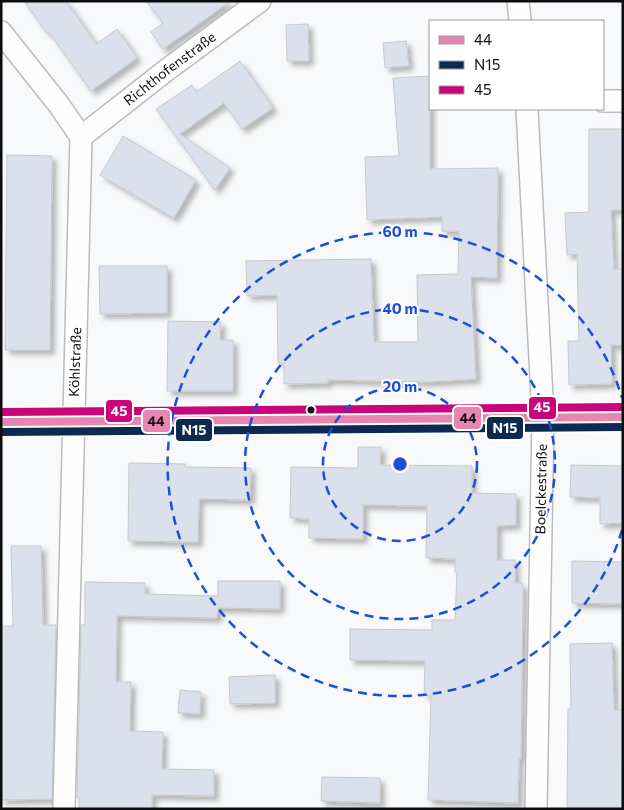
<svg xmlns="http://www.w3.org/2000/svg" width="624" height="810" viewBox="0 0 624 810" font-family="Commissioner,sans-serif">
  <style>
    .building { fill: #dbe1ec; stroke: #c8c8c9; filter: url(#shadow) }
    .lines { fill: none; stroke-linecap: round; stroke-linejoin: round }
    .street-casing { stroke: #bcbcbe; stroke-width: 24 }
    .street { stroke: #fefefe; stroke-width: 21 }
    .bus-1-casing { stroke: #fff; stroke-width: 11 }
    .bus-2-casing { stroke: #fff; stroke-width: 11 }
    .bus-3-casing { stroke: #fff; stroke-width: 11 }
    .bus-1 { stroke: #e787b1; stroke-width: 8 }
    .bus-2 { stroke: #0c294f; stroke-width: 8 }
    .bus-3 { stroke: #ca0479; stroke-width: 8 }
    .ring { fill: none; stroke: #1d4ed8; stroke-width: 2.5; stroke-dasharray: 9 6 }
    .bus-dot { fill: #0c0d0e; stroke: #fff; stroke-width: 2 }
    .labels { text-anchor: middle; stroke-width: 4; stroke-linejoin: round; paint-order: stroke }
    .street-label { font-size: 14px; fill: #0c0d0e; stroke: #fff }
    .centre { fill: #1d4ed8; stroke: #fff; stroke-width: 2.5 }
    .ring-label { font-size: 15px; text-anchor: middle; font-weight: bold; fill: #1d4ed8; stroke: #fff; stroke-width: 4; stroke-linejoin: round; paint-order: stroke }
    .line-badge { stroke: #fff; stroke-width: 2 }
    .badge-label { font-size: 14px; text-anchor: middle; font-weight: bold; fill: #fff }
    .pale-badge-label { font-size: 14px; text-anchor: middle; font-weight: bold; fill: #111 }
  </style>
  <defs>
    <filter id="shadow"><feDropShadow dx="4.5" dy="4.5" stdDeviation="2.5" flood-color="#0004"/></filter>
  </defs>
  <rect width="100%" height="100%" fill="#f8f9fa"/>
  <path class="building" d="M24,1H66L96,44L117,29L137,58L91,91L49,32L47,33Z
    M146,1H231L163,49L151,32L163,23Z
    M308,24L309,61H287L286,25Z
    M406,41L409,66L385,68L383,43Z
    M240,61L273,108L242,129L224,103L180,134L230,168L215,190L156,109L192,85L196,92Z
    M430,76V169L498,168L497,278L471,277L476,379L428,382L328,380V383L284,384V363H278L277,295L247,296L246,261L371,259L374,342H418L417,275L458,274L459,231H442V217L367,220L365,157L399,156L393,78Z
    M589,129H623V210H611L614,269H623V345H611L612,384L569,385L568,341H579L577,254L567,255L565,213L589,212Z
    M123,136L196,180L174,218L100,175Z
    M7,155L52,156L50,350H5Z
    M99,266H167V313L100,314Z
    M168,321L221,322L220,340H233V391H167Z
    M358,447H381L380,465L472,466V493L516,494V525L497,526V560H515V583H522L523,589L521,759H519L518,803L428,800L431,696L424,695L425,661L350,660V629L432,630V620H455L457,572H455V559L426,558L427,506L363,505V539L309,538V519L290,518L291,467L358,468Z
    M129,463L185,464V467L251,468L250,500L199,499L198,542L128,541Z
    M571,465L623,466V523L600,524V498L570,497Z
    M11,546H41L43,625H56L52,799L1,800V626H13Z
    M572,561L623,562V604L572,603Z
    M218,581H280V609L218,608L217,618L117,616L116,682H131L130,731L163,732L162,769L214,770V796L152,795V809H79V798H77L81,625H85V582L145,583V594L218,596Z
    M612,643L614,710H623L622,809H567L568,709H571L570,644Z
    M275,675V703L230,704L229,677Z
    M180,690L201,692L200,714L178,713Z
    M322,777L380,778V803L321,801Z"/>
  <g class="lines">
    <defs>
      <g id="street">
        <path d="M518,1L520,21"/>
        <path d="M1,32L59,105L81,137L64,809"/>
        <path d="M603,101H623"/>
        <path d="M527,109L543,417L536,809"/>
        <path id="s1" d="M81,137L168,69L260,1"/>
        <path d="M1,422L623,417"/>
      </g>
    </defs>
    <use href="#street" class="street-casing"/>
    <use href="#street" class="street"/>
    <defs>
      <path id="bus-1" d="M1,422L623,417"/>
      <path id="bus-2" d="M1,432L623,427"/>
      <path id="bus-3" d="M1,412L623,407"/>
    </defs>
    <use href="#bus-1" class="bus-1-casing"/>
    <use href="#bus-2" class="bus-2-casing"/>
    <use href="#bus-3" class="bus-3-casing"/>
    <use href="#bus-1" class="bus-1"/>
    <use href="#bus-2" class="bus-2"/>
    <use href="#bus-3" class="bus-3"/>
  </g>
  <g class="ring">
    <circle cx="400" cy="464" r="77"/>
    <circle cx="400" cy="464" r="155"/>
    <path d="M622 530A232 232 0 1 1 622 398"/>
  </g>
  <circle class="bus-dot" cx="311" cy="410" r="4.5"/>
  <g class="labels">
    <g class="street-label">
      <text dy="5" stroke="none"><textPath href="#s1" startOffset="112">Richthofenstraße</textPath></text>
      <text transform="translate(75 362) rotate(-88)" y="5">Köhlstraße</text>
      <text transform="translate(541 489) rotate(-89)" y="5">Boelckestraße</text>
    </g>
  </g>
  <circle cx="400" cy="464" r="8" class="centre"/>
  <g class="ring-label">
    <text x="400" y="237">60 m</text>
    <text x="400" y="314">40 m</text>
    <text x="400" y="392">20 m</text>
  </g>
  <g class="line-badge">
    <rect x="528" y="396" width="29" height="24" rx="5" fill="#ca0479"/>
    <rect x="105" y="399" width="28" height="24" rx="5" fill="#ca0479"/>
    <rect x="453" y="406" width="29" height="24" rx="5" fill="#e787b1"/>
    <rect x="142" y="409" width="29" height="24" rx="5" fill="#e787b1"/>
    <rect x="486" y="416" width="38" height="24" rx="5" fill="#0c294f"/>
    <rect x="175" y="418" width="38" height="24" rx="5" fill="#0c294f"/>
  </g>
  <g class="badge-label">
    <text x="542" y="412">45</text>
    <text x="119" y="416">45</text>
    <text x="505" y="433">N15</text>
    <text x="194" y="435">N15</text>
  </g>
  <g class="pale-badge-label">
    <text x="468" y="423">44</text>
    <text x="156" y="426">44</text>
  </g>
  <rect width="624" height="810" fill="none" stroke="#0c0d0e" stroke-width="5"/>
  <rect x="429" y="20" width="175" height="90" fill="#ffffff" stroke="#9e9e9f"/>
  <rect x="439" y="36" width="25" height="8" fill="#e787b1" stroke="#9e9e9f"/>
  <text x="474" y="45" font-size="15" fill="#0c0d0e">44</text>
  <rect x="439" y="61" width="25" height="8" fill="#0c294f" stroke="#9e9e9f"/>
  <text x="474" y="70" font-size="15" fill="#0c0d0e">N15</text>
  <rect x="439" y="86" width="25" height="8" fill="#ca0479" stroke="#9e9e9f"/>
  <text x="474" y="95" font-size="15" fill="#0c0d0e">45</text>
</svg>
